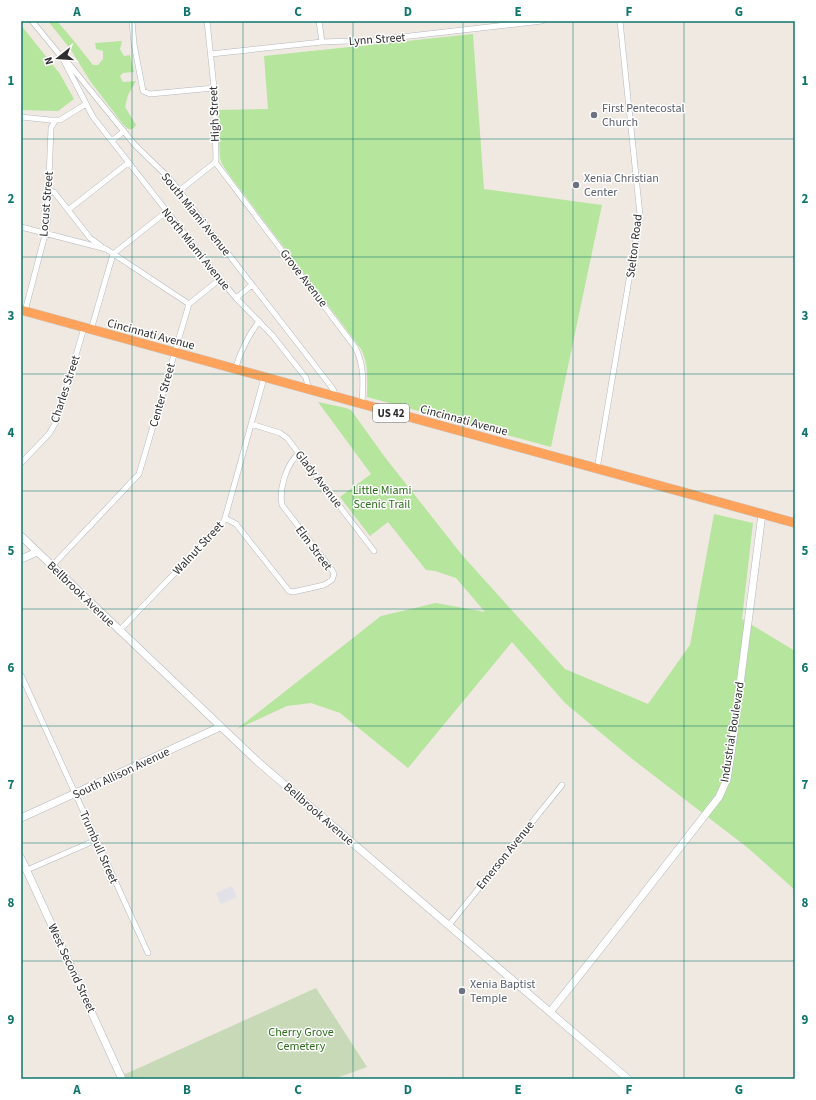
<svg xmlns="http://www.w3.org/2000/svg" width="816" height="1100" viewBox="0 0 816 1100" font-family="'Source Sans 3',sans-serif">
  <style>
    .industrial { fill: #e3e1e8 }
    .green { fill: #b6e59e }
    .cemetery { fill: #c8d9b8 }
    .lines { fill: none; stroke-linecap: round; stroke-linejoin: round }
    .street-casing { stroke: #b4b7c1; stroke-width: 6 }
    .secondary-casing { stroke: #b4b7c1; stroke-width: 8 }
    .highway-casing { stroke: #c9c9c9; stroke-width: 10 }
    .street { stroke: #fff; stroke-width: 5 }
    .secondary { stroke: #fff; stroke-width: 7 }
    .highway { stroke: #ffa35c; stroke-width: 9 }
    .grid { fill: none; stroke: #0f766e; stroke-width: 1; stroke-opacity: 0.55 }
    .worship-dot { fill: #6b7280; stroke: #fff; stroke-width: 1.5 }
    .labels { text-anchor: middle; stroke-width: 3; stroke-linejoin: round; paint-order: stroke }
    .shield { fill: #fff; stroke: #6d6d6d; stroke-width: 1 }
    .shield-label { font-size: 11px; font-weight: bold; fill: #2e2e2e }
    .street-label { font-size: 12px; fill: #2e2e2e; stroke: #fff }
    .worship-label { font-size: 12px; fill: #5b616d; stroke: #fff; text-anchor: start }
    .park-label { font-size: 12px; fill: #2c6e1b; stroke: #fff }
    .neatline { fill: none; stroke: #0f766e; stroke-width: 1.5 }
    .grid-label { font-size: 13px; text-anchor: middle; font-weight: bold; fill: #0f766e }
  </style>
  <rect width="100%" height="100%" fill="#efe9e1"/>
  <path class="industrial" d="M232,886L237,897L221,904L216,893Z"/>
  <path class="green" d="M48,21H57L74,41L93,65H98L103,59V51L96,49L95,43L122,41L120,49L124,56L130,55L134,72L123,73L120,76L123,82L136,81L128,95L125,107L136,125C131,133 126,128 122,123L90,81L71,50Z
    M21,25L60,74L74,99L58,111L21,110Z
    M473,34L484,189L602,205L551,447L367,397C367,380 369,365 361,349L230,176L222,164L220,158L218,110L268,109L264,56Z
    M318,402L346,408L351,410L384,456L462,555L565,669L648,704L690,645L714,514L753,523L742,619L795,651V890L748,848L631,758L565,703L512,642L408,768L340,713L311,703L287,706L237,729L381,616L436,603L485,612L456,578L435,571L426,570L388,522L370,536L340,497L371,474Z"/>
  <path class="cemetery" d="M316,988L367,1067L334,1079H122L121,1076Z"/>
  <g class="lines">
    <defs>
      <path id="street" d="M32,21L64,60L69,64L135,145L170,179L330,385L334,391L335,397
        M132,21L134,44L143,91L150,94L214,88
        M319,21L322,42
        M211,54L322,42L375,40L542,21
        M64,61L93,117L220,279L236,298L273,336L306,378L309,390
        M21,117L50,120H60L86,104
        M112,141L124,131
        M215,162L355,347C365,366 363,384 362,404
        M49,190L54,192L90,238L101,246
        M179,191L213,164L216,160L214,88L207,21
        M68,210L128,163
        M21,227L106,249L189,304
        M236,298L252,285
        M25,311L47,227L51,128L55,121
        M91,330L113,254L166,212
        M235,370C240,352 248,336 259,321
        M251,424L280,433L287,438L374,551
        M21,463L49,434L56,422L84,328
        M597,469L640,215L620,21
        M225,518L236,524L289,591L293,592L324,585L332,580L334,574L332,570L282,505C279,488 286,465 299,453
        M52,566L139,474L189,304L220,279
        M119,631L223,523L225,518L264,378
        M21,675L148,953
        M27,870L96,840
        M449,925L562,785"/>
      <path id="secondary" d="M21,536L257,761L628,1079
        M21,559L37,552
        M21,818L220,727
        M21,858L122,1079
        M550,1012C607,941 663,869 719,797L727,779L731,754L762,514"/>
      <path id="highway" d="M21,310L795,523"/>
    </defs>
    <use href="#street" class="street-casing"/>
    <use href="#secondary" class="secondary-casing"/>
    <use href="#highway" class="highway-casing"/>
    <use href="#street" class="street"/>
    <use href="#secondary" class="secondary"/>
    <use href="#highway" class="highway"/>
  </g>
  <path class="grid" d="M132,21V1079M243,21V1079M353,21V1079M463,21V1079M573,21V1079M684,21V1079M21,139H795M21,257H795M21,374H795M21,491H795M21,609H795M21,726H795M21,843H795M21,961H795"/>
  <g class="worship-dot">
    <circle cx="594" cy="115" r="4"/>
    <circle cx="576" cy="185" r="4"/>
    <circle cx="462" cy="991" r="4"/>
  </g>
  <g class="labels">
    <rect class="shield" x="373" y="404" width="36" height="18" rx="3"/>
    <g class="shield-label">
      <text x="391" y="417">US 42</text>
    </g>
    <g class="street-label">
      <text transform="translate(377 39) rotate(-4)" y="4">Lynn Street</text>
      <text transform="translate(214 114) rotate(-92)" y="4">High Street</text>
      <text transform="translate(46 204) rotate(-85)" y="4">Locust Street</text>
      <text transform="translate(196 214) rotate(51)" y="4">South Miami Avenue</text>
      <text transform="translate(634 246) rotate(-83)" y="4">Stelton Road</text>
      <text transform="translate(196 249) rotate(51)" y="4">North Miami Avenue</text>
      <text transform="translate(304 278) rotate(52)" y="4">Grove Avenue</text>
      <text transform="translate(151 334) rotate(15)" y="4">Cincinnati Avenue</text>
      <text transform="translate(65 389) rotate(-72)" y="4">Charles Street</text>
      <text transform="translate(162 395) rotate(-74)" y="4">Center Street</text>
      <text transform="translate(464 420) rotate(15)" y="4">Cincinnati Avenue</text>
      <text transform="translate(319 479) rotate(52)" y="4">Glady Avenue</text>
      <text transform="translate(198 548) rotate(-47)" y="4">Walnut Street</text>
      <text transform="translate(314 548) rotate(53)" y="4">Elm Street</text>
      <text transform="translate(81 594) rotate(44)" y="4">Bellbrook Avenue</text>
      <text transform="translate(732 732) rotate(-81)" y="4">Industrial Boulevard</text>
      <text transform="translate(121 773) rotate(-25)" y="4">South Allison Avenue</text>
      <text transform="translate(319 814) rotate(41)" y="4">Bellbrook Avenue</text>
      <text transform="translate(99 847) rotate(66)" y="4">Trumbull Street</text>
      <text transform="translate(505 855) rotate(-51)" y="4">Emerson Avenue</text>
      <text transform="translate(72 968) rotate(65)" y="4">West Second Street</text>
    </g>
    <g class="worship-label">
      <text x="602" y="112">First Pentecostal<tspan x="602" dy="14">Church</tspan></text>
      <text x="584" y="182">Xenia Christian<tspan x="584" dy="14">Center</tspan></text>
      <text x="470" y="988">Xenia Baptist<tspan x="470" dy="14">Temple</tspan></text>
    </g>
    <g class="park-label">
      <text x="382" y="494">Little Miami<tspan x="382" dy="14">Scenic Trail</tspan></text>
      <text x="301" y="1036">Cherry Grove<tspan x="301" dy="14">Cemetery</tspan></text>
    </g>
  </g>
  <rect width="816" height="1100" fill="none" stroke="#ffffff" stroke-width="44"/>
  <g transform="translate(58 58) rotate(253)" stroke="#ffffff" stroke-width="3" paint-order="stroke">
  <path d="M0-3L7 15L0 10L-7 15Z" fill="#2e2e2e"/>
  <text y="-6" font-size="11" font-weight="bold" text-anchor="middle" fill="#2e2e2e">N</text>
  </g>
  <rect x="22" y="22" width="772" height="1056" class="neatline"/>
  <g class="grid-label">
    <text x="77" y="16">A</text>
    <text x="187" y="16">B</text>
    <text x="298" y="16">C</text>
    <text x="408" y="16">D</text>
    <text x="518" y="16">E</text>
    <text x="629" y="16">F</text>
    <text x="739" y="16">G</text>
    <text x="11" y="85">1</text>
    <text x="805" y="85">1</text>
    <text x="11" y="203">2</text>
    <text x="805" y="203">2</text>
    <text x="11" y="320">3</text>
    <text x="805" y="320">3</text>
    <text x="11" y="437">4</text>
    <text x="805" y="437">4</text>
    <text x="11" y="555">5</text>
    <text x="805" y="555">5</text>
    <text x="11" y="672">6</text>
    <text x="805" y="672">6</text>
    <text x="11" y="789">7</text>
    <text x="805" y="789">7</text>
    <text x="11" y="907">8</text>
    <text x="805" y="907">8</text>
    <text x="11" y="1024">9</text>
    <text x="805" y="1024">9</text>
    <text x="77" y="1094">A</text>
    <text x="187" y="1094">B</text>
    <text x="298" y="1094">C</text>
    <text x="408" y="1094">D</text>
    <text x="518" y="1094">E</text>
    <text x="629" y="1094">F</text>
    <text x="739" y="1094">G</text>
  </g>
</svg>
